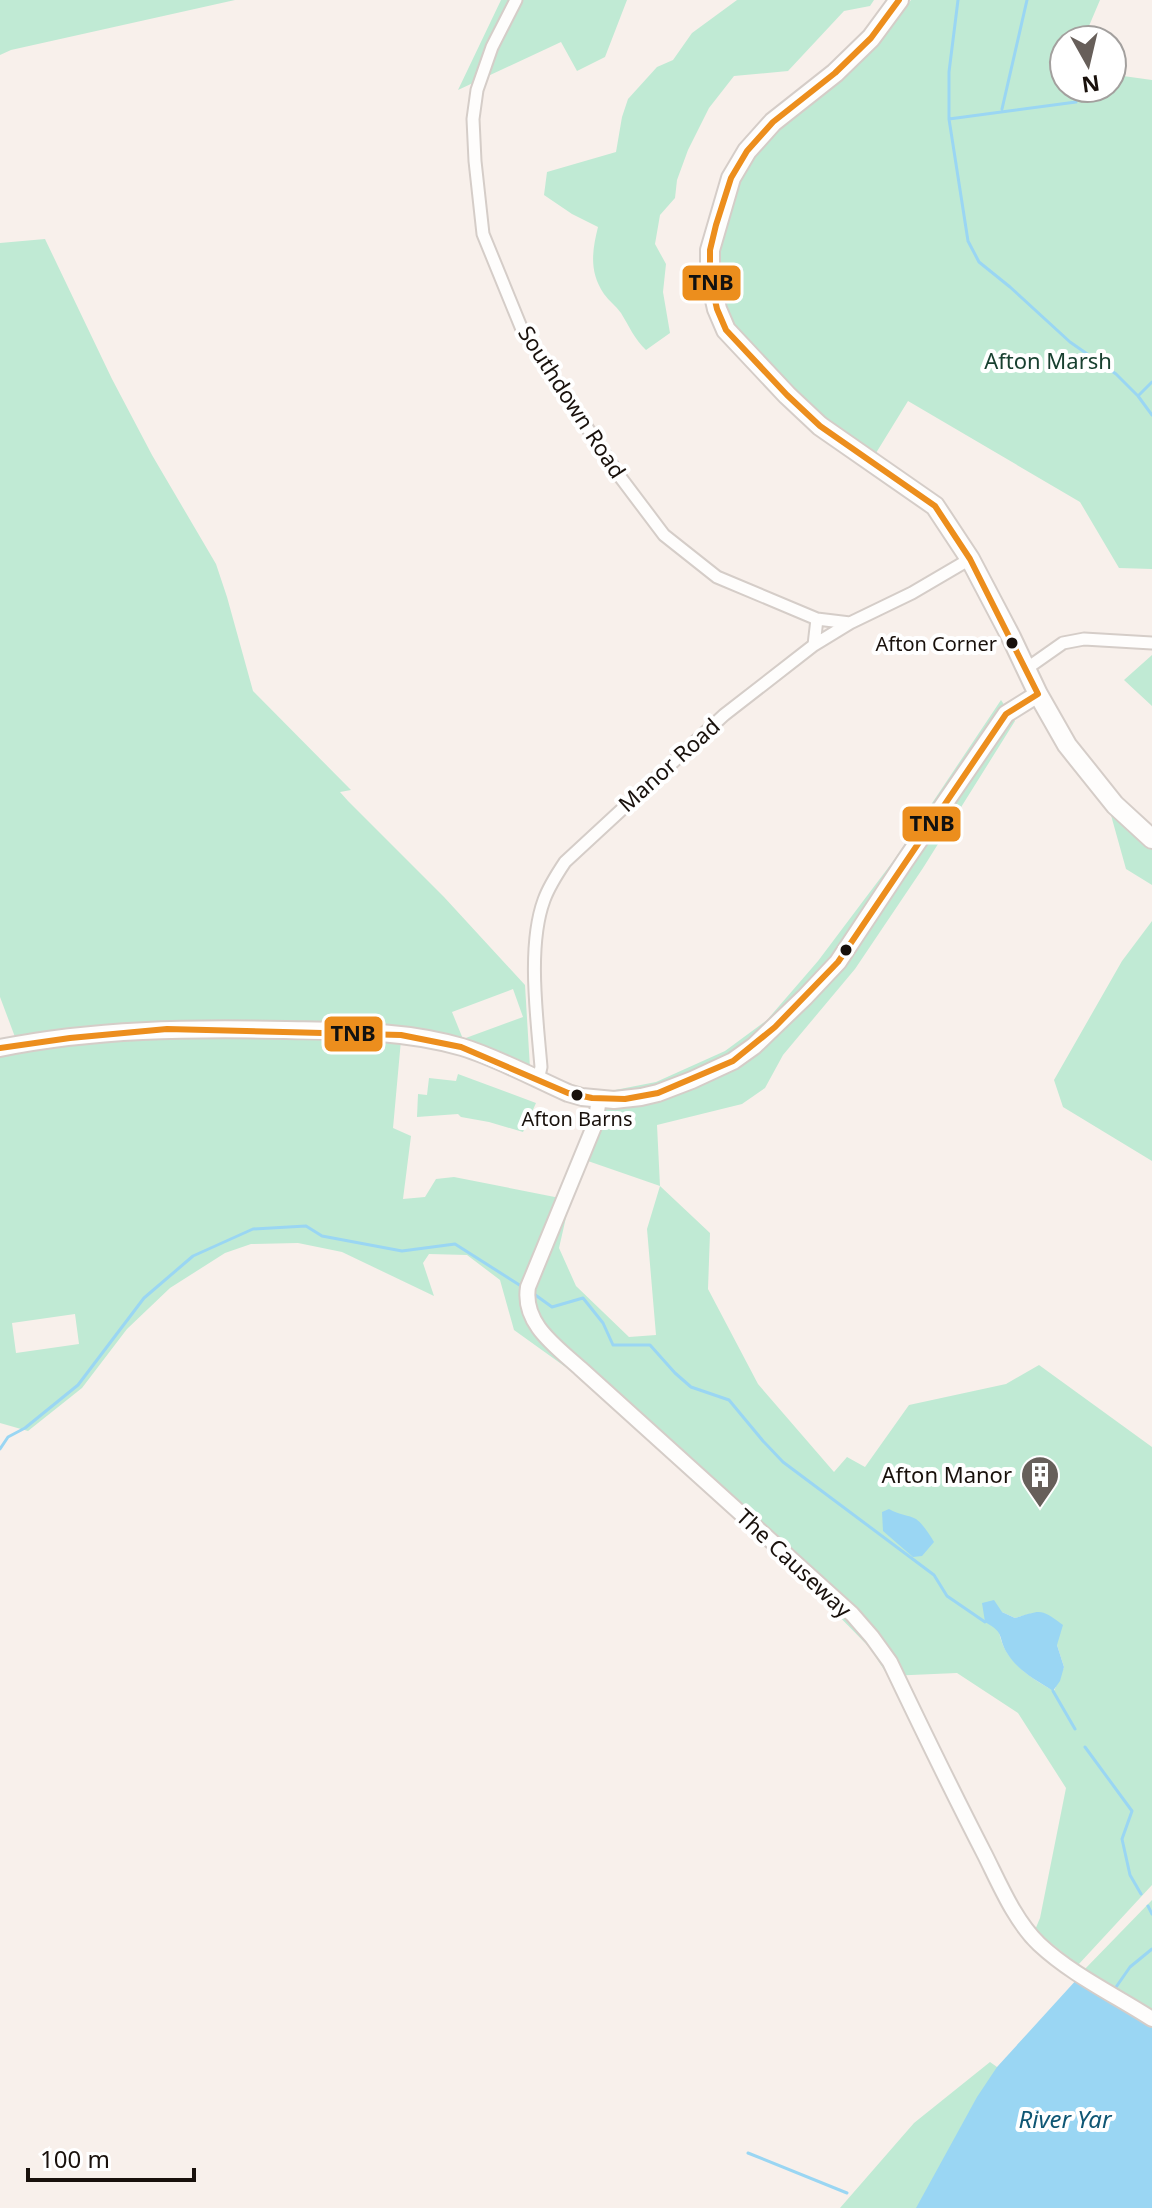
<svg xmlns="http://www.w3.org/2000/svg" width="1152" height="2208" viewBox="0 0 1152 2208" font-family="'Noto Sans',sans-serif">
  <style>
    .green { fill: #c0ead4; fill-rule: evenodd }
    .water { fill: #9ad6f3 }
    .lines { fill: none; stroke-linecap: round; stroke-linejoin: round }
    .stream { stroke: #9ad6f3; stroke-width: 3 }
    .minor-casing { stroke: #d5cdc8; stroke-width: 15 }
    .tertiary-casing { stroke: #d5cdc8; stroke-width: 18 }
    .secondary-casing { stroke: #d5cdc8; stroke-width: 20 }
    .primary-casing { stroke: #d5cdc8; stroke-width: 22 }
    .minor { stroke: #fefdfc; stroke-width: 11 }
    .tertiary { stroke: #fefdfc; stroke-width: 14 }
    .secondary { stroke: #fefdfc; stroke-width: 16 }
    .primary { stroke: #fefdfc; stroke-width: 18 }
    .bus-1-casing { stroke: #fff; stroke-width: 12 }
    .bus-1 { stroke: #ec8e1d; stroke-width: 6 }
    .bus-dot { fill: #19110c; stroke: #fff; stroke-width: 3 }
    .labels { text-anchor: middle; stroke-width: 8; stroke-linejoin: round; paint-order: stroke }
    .bus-label { font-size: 20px; fill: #19110c; stroke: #fff; text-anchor: end }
    .park-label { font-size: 22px; fill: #184030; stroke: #fff }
    .street-label { font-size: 22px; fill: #19110c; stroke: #fff }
    .poi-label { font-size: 22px; fill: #19110c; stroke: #fff; text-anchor: end }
    .water-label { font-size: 24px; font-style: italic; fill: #0f5774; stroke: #fff }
    .line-badge { stroke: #fff; stroke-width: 3 }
    .pale-badge-label { font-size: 22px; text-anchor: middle; font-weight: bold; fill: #111 }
  </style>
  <rect width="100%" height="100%" fill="#f8f0eb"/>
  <path class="green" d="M0,0H235L11,50L0,55Z
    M501,0H627L605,57L577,71L561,42L458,90Z
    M737,0H874L870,6L844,11L788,71L734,76L709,108L688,150L677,180L675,198L660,215L655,244L666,264L663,292L670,333L646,350C635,340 629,326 621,313C616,306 609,301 604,294C589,272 592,251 598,227L572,214L544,195L547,172L616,152L622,117L628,99L657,67L673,60L692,33Z
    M911,0H1100L1086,33L1093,40H1064V88H1112V56L1114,58L1116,75L1152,80V569L1119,568L1080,502L908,401L876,453L823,420L734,326L724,306L718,274L717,254L738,184L750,157L776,126L877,43Z
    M45,239L112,379L152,455L216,564L227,597L253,691L351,790L340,792L348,801L444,897L525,985L530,1068L356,1026L158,1022L15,1037L0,997V243ZM513,989L523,1017L463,1039L452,1012Z
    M1152,655V706L1124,680Z
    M1001,700L1015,721L923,868L855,969L783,1055L765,1088L742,1104L657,1125L660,1186L710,1233L708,1289L758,1384L834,1472L847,1457L865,1467L909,1405L1006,1384L1039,1365L1152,1447V1885L1078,1965L1035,1930L1040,1918L1066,1788L1018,1713L957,1673L888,1676L870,1648L780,1556L689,1478L585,1381L514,1330L500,1280L467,1255L429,1254L423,1263L434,1296L342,1252L298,1243L251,1244L225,1253L170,1288L127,1329L82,1388L28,1431L0,1423V1053L147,1035L215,1034L401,1040L393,1128L411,1136L403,1199L425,1197L436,1179L454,1177L570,1200L559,1248L576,1286L629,1337L656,1335L647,1229L660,1186L585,1160L610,1091L656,1082L725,1051L767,1020L818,961L894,860ZM75,1314L79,1344L16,1353L12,1323ZM1002,1612L1015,1618L1033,1613L1057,1645L1064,1667L1054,1691C1030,1678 1003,1660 999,1631C998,1625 1001,1618 1002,1612Z
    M1109,808L1152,846V885L1126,869Z
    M1152,921V1161L1063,1107L1054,1080L1122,961Z
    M458,1074L536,1103L523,1132L489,1122L461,1117L458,1114L417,1117L418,1094L427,1095L429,1078L456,1081Z
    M1152,1900V2014L1083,1971Z
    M990,2062L997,2067L999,2105L937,2208H840L914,2123Z"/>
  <path class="water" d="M889,1509C899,1515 909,1515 916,1519C923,1524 930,1535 934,1542L922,1556L913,1557L883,1531L882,1512Z
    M994,1600L1002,1612L1015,1618C1042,1610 1040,1608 1063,1625L1057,1645L1064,1667L1060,1681L1053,1691C1036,1680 1018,1671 1007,1653C997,1636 1006,1634 985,1622L982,1603Z
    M1078,1978L1152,2023V2208H916L977,2097L997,2067Z"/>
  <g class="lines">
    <path class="stream" d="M958,0L949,72V119L968,241L979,262L1010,287L1070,342L1116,374L1138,396L1152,415
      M1002,109L1027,0
      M949,119L1076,102
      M1138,396L1152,382
      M534,1294L552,1307L583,1298L603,1323L613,1345H650L675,1373L691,1387L729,1400L763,1441L783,1462L934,1575L947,1596L985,1622
      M0,1449L8,1437L25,1428L78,1385L144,1298L193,1256L253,1229L306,1226L322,1236L402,1251L455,1244L521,1286
      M1053,1691L1075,1729
      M1085,1747L1132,1811L1122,1839L1130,1875L1141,1894
      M1148,1906L1152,1914
      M1114,1990L1130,1967L1152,1949
      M748,2153L847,2193"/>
    <defs>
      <path id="minor" d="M516,0L492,47L477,90L473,119L475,161L483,234L523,332L618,474L664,535L717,577L817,619L850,623
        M814,645L817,619
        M1026,669L1063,643L1084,639L1152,643
        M538,1080L541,1067C537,1018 527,946 544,900C549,886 557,874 565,862L724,715L814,645L850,623L912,593L970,559"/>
      <path id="tertiary" d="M599,1099L595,1124L528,1287C522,1324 557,1347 581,1369L852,1614L872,1637L890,1662C921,1727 952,1791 985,1855C1000,1885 1015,1921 1039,1944C1072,1975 1115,1995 1152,2019"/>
      <path id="secondary" d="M0,1048C94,1029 190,1028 286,1030C344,1031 405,1030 462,1047C498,1058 534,1078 568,1093L582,1097L614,1100L641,1097L658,1093L692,1080L733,1061L754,1046L805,997L838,962L905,861L1006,714L1038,694"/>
      <path id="primary" d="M899,0L871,38L835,73L773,122L747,151L731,178L710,250V278L717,309L726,330L787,395L820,426L935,506L970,559L1011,637L1038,694L1067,745L1115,805L1152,839"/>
    </defs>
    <use href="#minor" class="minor-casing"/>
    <use href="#tertiary" class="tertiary-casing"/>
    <use href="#secondary" class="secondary-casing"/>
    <use href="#primary" class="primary-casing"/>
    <use href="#minor" class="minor"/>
    <use href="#tertiary" class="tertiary"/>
    <use href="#secondary" class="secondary"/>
    <use href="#primary" class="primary"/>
    <defs>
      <path id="bus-1" d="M0,1048L70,1038L167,1029L401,1035L461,1047L568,1093L592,1098L625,1099L658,1093L733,1061L775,1027L838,962L1006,714L1038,694L970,559L935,506L820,426L787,395L726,330L717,309L710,278V250L716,225L731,178L747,151L773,122L835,73L871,38L899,0"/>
    </defs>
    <use href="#bus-1" class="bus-1-casing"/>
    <use href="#bus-1" class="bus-1"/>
  </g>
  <defs>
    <symbol id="building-pin" viewBox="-11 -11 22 30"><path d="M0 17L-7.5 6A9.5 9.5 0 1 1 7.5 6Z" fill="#675f5a" stroke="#fff"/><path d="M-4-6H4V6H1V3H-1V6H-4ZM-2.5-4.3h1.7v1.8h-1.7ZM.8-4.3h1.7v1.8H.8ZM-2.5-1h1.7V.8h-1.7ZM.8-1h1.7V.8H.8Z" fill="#fff"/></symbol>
  </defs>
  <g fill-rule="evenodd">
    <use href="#building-pin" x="1018" y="1453" width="44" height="60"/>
  </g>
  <g class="bus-dot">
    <circle cx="1012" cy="643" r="7"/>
    <circle cx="846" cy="950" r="7"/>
    <circle cx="577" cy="1095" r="7"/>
  </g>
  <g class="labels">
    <g class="bus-label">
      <text x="997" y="651">Afton Corner</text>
      <text x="577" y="1126" text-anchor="middle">Afton Barns</text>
    </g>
    <g class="park-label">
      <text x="1048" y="369">Afton Marsh</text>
    </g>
    <g class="street-label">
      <text transform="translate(572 402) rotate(57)" y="8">Southdown Road</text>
      <text transform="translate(669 765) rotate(-42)" y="8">Manor Road</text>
      <text transform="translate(794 1563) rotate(43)" y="8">The Causeway</text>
    </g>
    <g class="poi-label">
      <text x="1012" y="1483">Afton Manor</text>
    </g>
    <g class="water-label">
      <text x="1065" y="2128">River Yar</text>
    </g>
  </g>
  <g class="line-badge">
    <rect x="681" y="264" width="61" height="38" rx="8" fill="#ec8e1d"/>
    <rect x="901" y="805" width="61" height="38" rx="8" fill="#ec8e1d"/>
    <rect x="323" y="1015" width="61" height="38" rx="8" fill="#ec8e1d"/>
  </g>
  <g class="pale-badge-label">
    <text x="711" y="290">TNB</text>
    <text x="932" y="831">TNB</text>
    <text x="353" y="1041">TNB</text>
  </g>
  <g transform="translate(1088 64) rotate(172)"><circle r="38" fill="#ffffff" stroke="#a3a09e" stroke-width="2"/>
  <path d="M0-6L14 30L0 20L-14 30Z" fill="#675f5a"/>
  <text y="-12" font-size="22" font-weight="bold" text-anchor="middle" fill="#19110c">N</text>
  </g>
  <path d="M28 2168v12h166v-12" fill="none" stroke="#19110c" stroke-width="4"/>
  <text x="40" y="2168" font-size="24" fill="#19110c" stroke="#ffffff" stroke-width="6" paint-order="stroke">100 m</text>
</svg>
